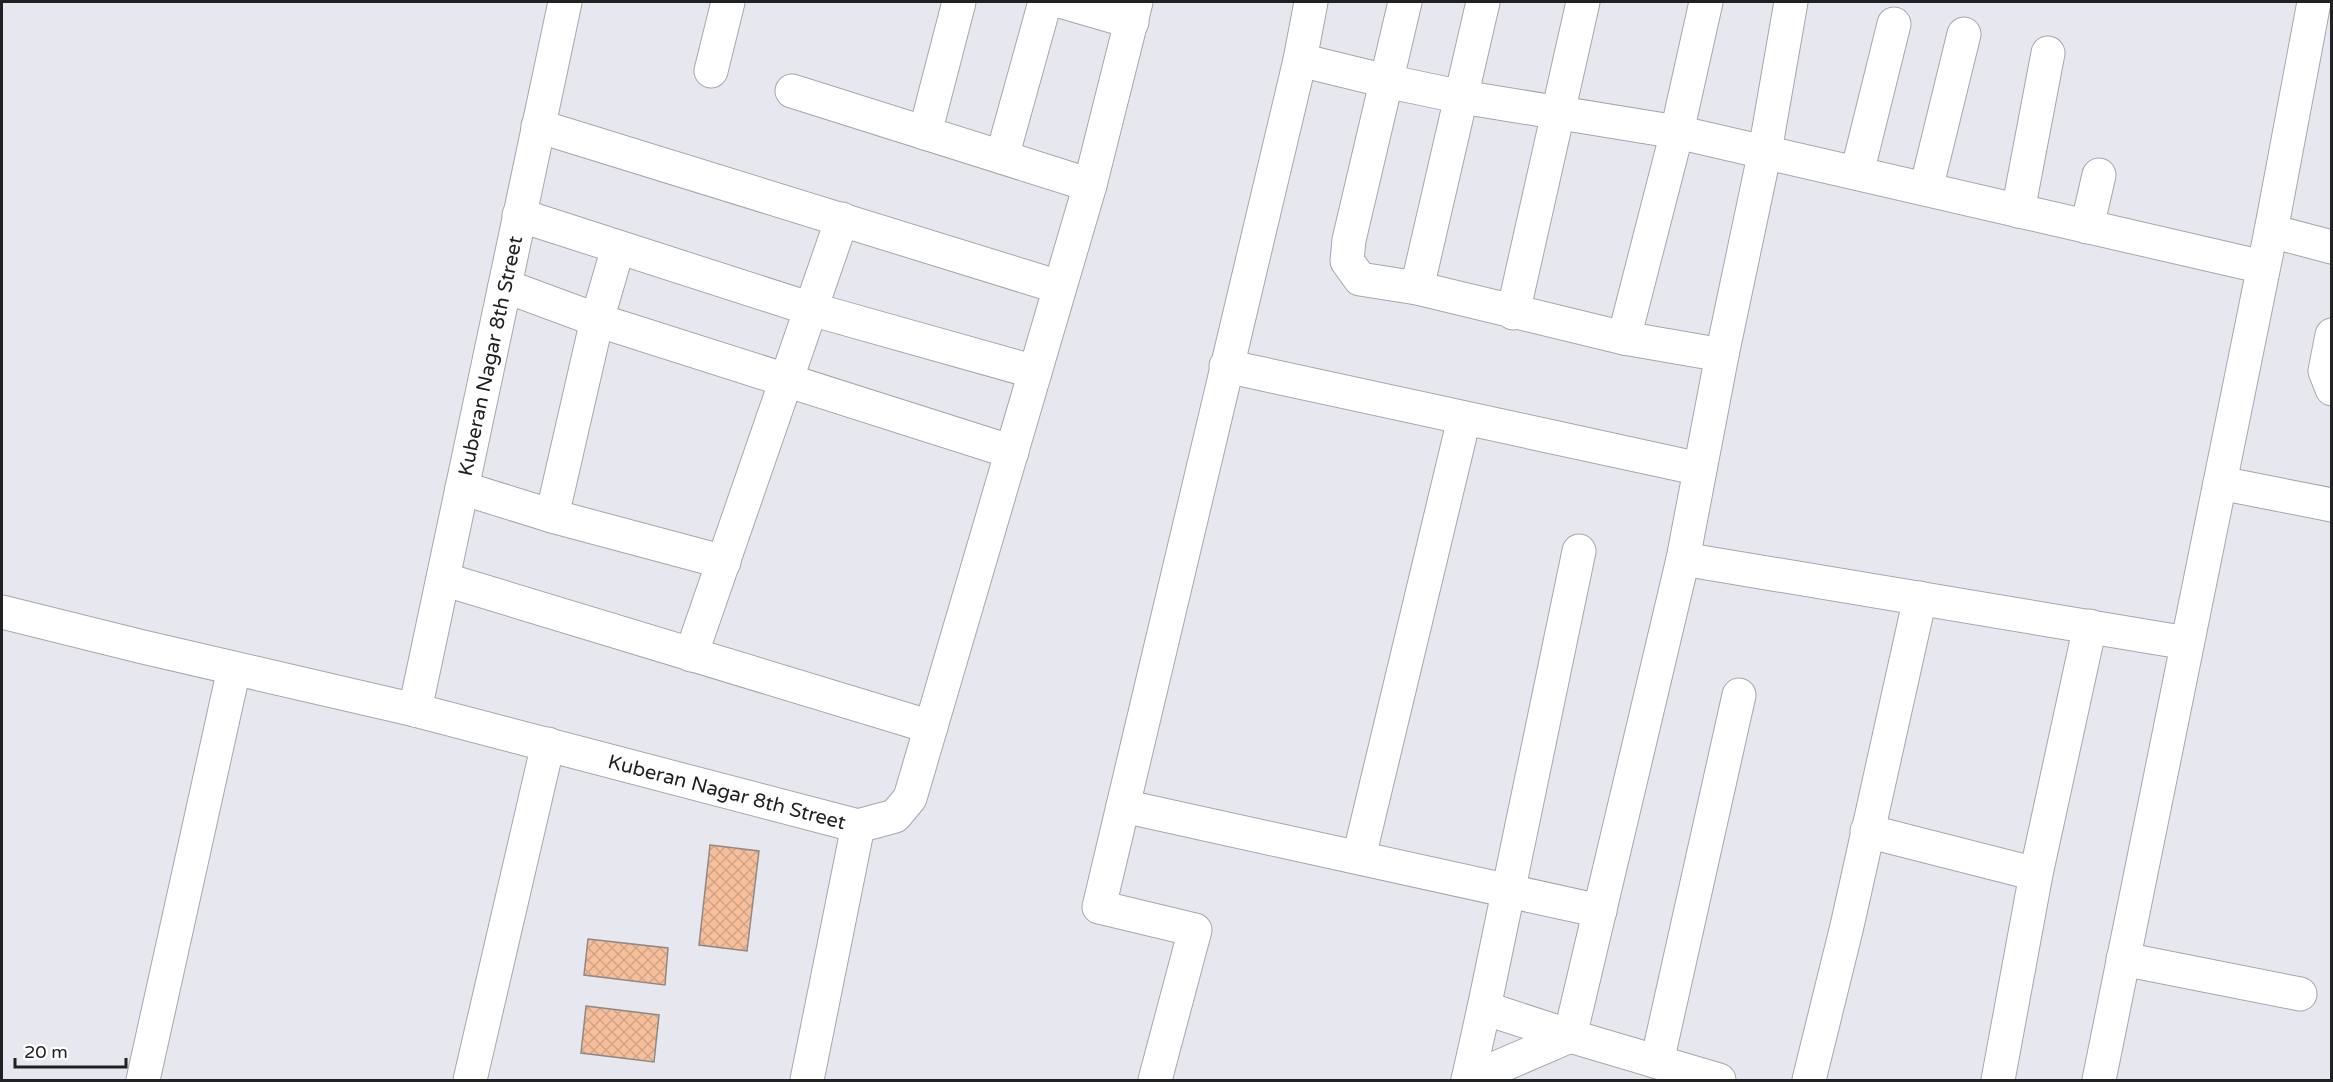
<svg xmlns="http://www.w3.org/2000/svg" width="2333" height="1082" viewBox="0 0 2333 1082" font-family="'Varela Round',sans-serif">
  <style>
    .building { fill: url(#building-cross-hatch); stroke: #8f8986; stroke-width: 1.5 }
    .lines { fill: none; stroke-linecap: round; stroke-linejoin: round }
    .minor-casing { stroke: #a6a7ad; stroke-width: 35 }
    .minor { stroke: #fff; stroke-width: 33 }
    .labels { text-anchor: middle; stroke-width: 6; stroke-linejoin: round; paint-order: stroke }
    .street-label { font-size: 20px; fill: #202123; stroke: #fff }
  </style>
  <defs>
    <pattern id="building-cross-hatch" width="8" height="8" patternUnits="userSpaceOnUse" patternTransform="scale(1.5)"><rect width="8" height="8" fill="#f6be9b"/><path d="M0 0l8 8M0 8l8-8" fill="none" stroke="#d3a385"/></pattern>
  </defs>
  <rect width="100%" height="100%" fill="#e7e8ef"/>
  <path class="building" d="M710,845L759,851L747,951L699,945Z
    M588,939L668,948L665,985L584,975Z
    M586,1006L659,1015L654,1062L581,1053Z"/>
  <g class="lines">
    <defs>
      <g id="minor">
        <path d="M1063,2L1132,22"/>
        <path d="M1405,2L1349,240L1347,261L1360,279L1417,288L1624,338L1722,355"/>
        <path d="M1300,60L1386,81L1462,97L1677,132L2263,267"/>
        <path d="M711,71L728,2"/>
        <path d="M792,91L1090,185"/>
        <path d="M538,126L1059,287"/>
        <path d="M925,133L959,2"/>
        <path d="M1002,157L1045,2"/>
        <path d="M1857,173L1894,24"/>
        <path d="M1926,189L1964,34"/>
        <path d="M2018,211L2048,53"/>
        <path d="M519,215L811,309L1035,372"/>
        <path d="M2087,227L2099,175"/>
        <path d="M2271,231L2332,247"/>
        <path d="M505,286L597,320L1012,452"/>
        <path d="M1417,288L1483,2"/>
        <path d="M1513,313L1583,2"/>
        <path d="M2332,335L2325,371L2332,389"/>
        <path d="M1624,338L1677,132L1706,2"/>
        <path d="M1226,366L1700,469"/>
        <path d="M2220,483L2332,505"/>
        <path d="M462,488L552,516L724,562"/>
        <path d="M552,516L597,320L618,248"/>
        <path d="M1683,559L2187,643"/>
        <path d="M443,579L931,727"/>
        <path id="s1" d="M2,612L143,647L415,710L858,826L895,816L910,798L1090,185L1136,2"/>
        <path d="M691,655L842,219"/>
        <path id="s2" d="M415,710L565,2"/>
        <path d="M1123,806L1600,911"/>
        <path d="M1867,831L2036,874"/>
        <path d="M1359,857L1464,419"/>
        <path d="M2123,959L2300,994"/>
        <path d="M1484,1008L1579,551"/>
        <path d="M1570,1036L1683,559L1722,355L1765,151L1791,2"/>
        <path d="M1657,1062L1739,695"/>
        <path d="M143,1080L234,669"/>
        <path d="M470,1080L548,744"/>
        <path d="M807,1080L858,826"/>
        <path d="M1155,1080L1195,930L1099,907L1300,60L1311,2"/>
        <path d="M1468,1080L1484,1008L1570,1036L1719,1080"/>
        <path d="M1468,1080L1570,1036"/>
        <path d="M1809,1080L1847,926L1920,598"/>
        <path d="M1998,1080L2036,874L2090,626"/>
        <path d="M2099,1080L2271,231L2314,2"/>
      </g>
    </defs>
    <use href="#minor" class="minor-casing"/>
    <use href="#minor" class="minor"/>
  </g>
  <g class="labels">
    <g class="street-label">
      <text dy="7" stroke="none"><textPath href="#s2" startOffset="362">Kuberan Nagar 8th Street</textPath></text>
      <text dy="7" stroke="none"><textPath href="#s1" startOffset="747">Kuberan Nagar 8th Street</textPath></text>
    </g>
  </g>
  <rect width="2333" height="1082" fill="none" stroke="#202123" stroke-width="6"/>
  <path d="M15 1058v9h111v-9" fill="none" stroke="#202123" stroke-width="3"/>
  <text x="24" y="1058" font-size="18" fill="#202123" stroke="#ffffff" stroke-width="4.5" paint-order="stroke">20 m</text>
</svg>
